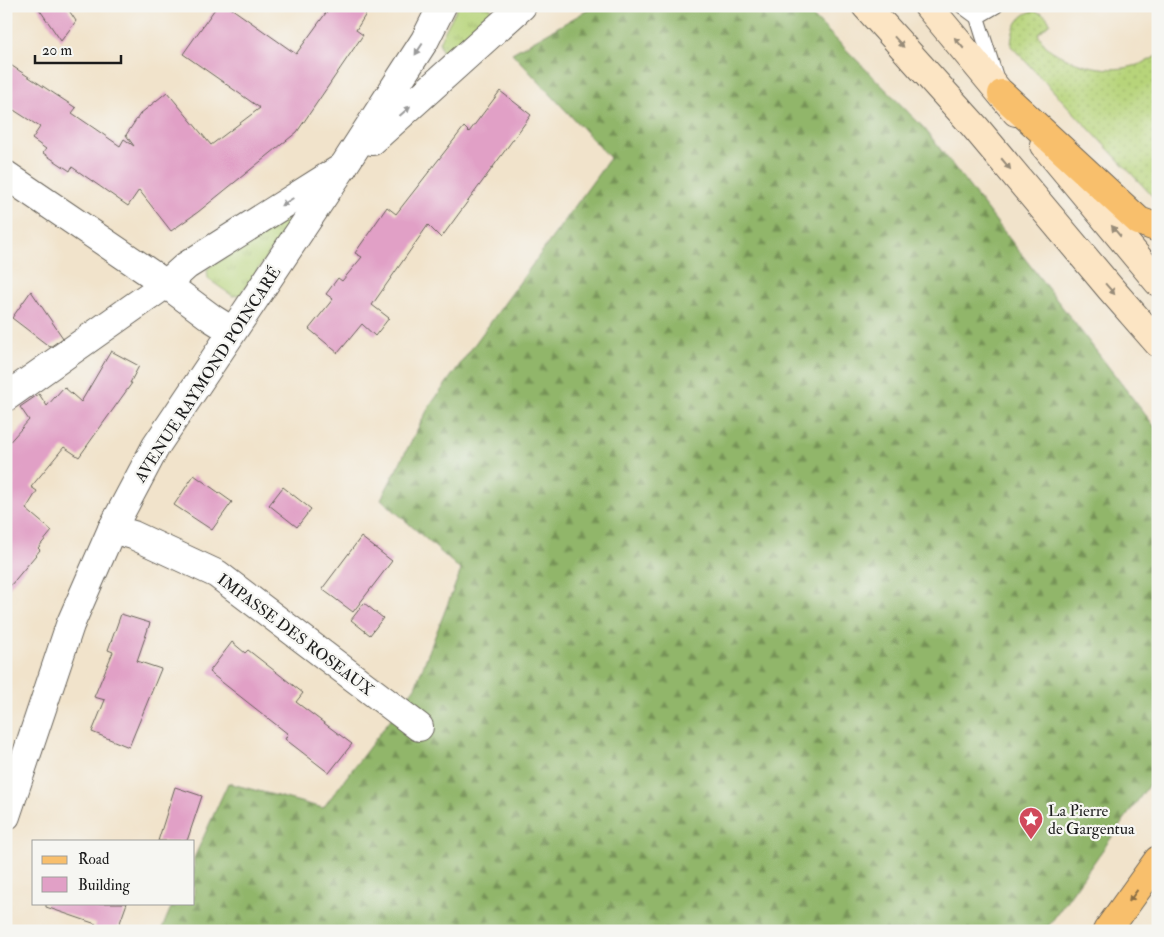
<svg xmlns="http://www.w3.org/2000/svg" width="1164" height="937" viewBox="0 0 1164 937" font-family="'IM FELL Double Pica',serif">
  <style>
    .grass { fill: url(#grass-tufts); stroke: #6a784b }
    .forest { fill: url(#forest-firs); stroke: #566943 }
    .garden { fill: url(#garden-dots); stroke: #6a784b }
    .building { fill: #e1a0c6 }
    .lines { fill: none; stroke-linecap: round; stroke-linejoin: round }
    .service-casing { stroke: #676259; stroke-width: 16 }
    .minor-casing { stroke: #676259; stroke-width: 30 }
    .tertiary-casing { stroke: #676259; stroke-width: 30 }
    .secondary-casing { stroke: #676259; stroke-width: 30 }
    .primary-casing { stroke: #676259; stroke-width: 30 }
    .trunk-casing { stroke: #676259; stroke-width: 30 }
    .service { stroke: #fff; stroke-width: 14 }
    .minor { stroke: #fff; stroke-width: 28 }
    .tertiary { stroke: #fff; stroke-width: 28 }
    .secondary { stroke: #fce5c4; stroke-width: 28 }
    .primary { stroke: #f8bf6c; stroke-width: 28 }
    .trunk { stroke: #f8bf6c; stroke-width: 28 }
    .oneway { fill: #978b78 }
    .oneway2 { fill: #999 }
    .oneway3 { fill: #8a6e44 }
    .labels { text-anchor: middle; stroke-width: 4.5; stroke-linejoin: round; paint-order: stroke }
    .street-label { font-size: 16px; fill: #1c1c1c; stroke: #f6f6f2 }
    .poi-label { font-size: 16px; fill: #1c1c1c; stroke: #f6f6f2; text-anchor: start }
  </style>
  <defs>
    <pattern id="grass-tufts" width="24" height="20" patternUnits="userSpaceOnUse" patternTransform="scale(1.25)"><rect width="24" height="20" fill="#b7d47a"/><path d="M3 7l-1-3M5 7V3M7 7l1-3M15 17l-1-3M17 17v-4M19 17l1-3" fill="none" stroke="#9db569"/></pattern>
    <pattern id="forest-firs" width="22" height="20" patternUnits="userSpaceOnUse" patternTransform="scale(1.25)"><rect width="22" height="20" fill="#91b66a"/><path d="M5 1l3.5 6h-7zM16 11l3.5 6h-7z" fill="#769356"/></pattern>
    <pattern id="garden-dots" width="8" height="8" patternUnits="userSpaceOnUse" patternTransform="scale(1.25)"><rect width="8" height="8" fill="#b7d47a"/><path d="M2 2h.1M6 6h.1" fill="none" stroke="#9db569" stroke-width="1.8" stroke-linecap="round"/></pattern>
  </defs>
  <rect width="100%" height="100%" fill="#f6f6f2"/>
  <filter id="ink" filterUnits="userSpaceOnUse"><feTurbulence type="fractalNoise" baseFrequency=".02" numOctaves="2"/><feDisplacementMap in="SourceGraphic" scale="10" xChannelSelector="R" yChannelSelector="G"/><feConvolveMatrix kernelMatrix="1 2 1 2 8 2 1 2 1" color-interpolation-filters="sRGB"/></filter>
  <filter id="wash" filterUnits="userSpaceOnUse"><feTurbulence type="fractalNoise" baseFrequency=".0096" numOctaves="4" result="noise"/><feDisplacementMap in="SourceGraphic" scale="20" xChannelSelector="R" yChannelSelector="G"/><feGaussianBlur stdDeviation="1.12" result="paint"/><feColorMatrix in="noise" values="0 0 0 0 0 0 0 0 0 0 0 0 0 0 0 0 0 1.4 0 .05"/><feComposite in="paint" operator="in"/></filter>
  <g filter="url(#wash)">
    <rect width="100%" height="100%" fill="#f1e3cb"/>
    <path class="grass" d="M458,6H489L492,10V15L461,42L447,52L442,51L439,42Z
      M286,217L289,220L288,226L240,295L233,296L208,279L207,269L211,266L251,242L283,218Z"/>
    <path class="forest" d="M595,6H803L924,128L1158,431V772L1045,931H161L173,903H194V858L228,783L323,808L415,687L461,570L381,499L429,407L610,158L512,53Z"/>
    <path class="garden" d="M1033,11C1041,13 1047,14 1050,23L1038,34C1041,38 1043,43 1047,47C1054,53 1063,57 1071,60C1100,72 1131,73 1158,55V202L1011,46C1012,30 1016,16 1033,11Z"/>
    <g id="blocks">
      <path class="building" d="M37,6H66L76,21L61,41Z
        M217,6H228L296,54L331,6H371L356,30L363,35L297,132L198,212L171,231L139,190L128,206L72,167L70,171L43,153L46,149L32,139L40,127L6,105V62L76,108L72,113L120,146L124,139L134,146L126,135L140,114L167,92L211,145L260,108L183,54Z
        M500,91L531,115L441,238L428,225L372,305L389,318L375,336L362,324L338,353L309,329L333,299L326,294L338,278L342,281L362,257L355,253L387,207L396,214L464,127L469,132Z
        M31,291L63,338L50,347L12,318Z
        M111,351L139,366L130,383H132L79,457L64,447L31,487L37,491L26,509L52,531L38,548L40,550L6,591V446L29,420L20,407L39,394L47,406L64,387L81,402Z
        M194,475L232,502L212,530L174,505Z
        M283,487L311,509L297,527L269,505Z
        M361,537L392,561L353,612L322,589Z
        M364,603L383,618L370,635L351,620Z
        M121,614L150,623L137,661L161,669L129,747L92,732L105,700L94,697L113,652L108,650Z
        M232,642L245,653L248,650L303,693L296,702L352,744L329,773L285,739L288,734L209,672Z
        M175,787L202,796L187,841H158Z
        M46,903H127L117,931H94L96,924L46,907Z"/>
    </g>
  </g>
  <g filter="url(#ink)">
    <use href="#blocks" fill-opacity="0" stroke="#676259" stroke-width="1"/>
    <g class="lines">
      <defs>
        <path id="service" d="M962,6L977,17L996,77
          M977,17L996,6"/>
        <path id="minor" d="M6,175L166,284L213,319L232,331
          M6,397L166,284L186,266L343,167
          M112,529L133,535L217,574L419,727"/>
        <path id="tertiary" d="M372,141L522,6
          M6,816L70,625L112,529L156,446L343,167L425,40L442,6"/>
        <path id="secondary" d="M866,6L975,127L1110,288L1158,343
          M928,6L1016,112
          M1044,145L1158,282"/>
        <path id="primary" d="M1002,94L1139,221L1158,228"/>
        <path id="trunk" d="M1107,931L1158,860"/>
      </defs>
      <use href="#service" class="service-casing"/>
      <use href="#minor" class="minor-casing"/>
      <use href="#tertiary" class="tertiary-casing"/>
      <use href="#secondary" class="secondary-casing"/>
      <use href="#primary" class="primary-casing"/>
      <use href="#trunk" class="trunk-casing"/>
      <use href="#service" class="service"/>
      <use href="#minor" class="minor"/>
      <use href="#tertiary" class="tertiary"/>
      <use href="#secondary" class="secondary"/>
      <use href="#primary" class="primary"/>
      <use href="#trunk" class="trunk"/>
    </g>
    <defs><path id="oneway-solid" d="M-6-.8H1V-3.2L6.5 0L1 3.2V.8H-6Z" transform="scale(1.25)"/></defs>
    <g class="oneway">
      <use href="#oneway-solid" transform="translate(899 42) rotate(48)"/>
      <use href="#oneway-solid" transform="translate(959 43) rotate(-130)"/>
      <use href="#oneway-solid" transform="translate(1006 164) rotate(50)"/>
      <use href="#oneway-solid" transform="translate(1116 231) rotate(-130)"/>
      <use href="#oneway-solid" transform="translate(1110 289) rotate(49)"/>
    </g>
    <g class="oneway2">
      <use href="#oneway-solid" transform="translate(419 49) rotate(123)"/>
      <use href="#oneway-solid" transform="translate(405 111) rotate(-42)"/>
      <use href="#oneway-solid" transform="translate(287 202) rotate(148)"/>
    </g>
    <use class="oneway3" href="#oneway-solid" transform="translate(1133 896) rotate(126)"/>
  </g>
  <defs>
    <symbol id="sight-pin" viewBox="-11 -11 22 30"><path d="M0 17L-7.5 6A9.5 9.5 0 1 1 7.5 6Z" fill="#d1495b" stroke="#f6f6f2"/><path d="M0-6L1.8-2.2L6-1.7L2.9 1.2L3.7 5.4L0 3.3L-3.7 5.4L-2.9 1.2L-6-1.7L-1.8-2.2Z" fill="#fff"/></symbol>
  </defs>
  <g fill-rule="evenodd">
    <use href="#sight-pin" x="1017" y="805" width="28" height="38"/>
  </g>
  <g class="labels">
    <g class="street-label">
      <text transform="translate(207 374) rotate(-57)" y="6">AVENUE RAYMOND POINCARÉ</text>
      <text transform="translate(296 634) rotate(37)" y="6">IMPASSE DES ROSEAUX</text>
    </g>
    <g class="poi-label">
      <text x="1048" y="816">La Pierre<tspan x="1048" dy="18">de Gargentua</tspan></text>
    </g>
  </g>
  <rect width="1164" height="937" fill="none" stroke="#f6f6f2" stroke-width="25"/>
  <rect x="32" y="840" width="162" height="65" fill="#f6f6f2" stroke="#9f9f9c"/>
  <rect x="42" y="856" width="25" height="8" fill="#f8bf6c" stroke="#9f9f9c"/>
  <text x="78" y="864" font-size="15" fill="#1c1c1c">Road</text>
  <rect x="42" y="877" width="25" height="15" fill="#e1a0c6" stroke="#9f9f9c"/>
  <text x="78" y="890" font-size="15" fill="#1c1c1c">Building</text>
  <path d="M35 55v8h86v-8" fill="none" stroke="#1c1c1c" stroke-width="2.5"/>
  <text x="42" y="55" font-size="15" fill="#1c1c1c" stroke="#f6f6f2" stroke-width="4" paint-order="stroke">20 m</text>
</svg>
